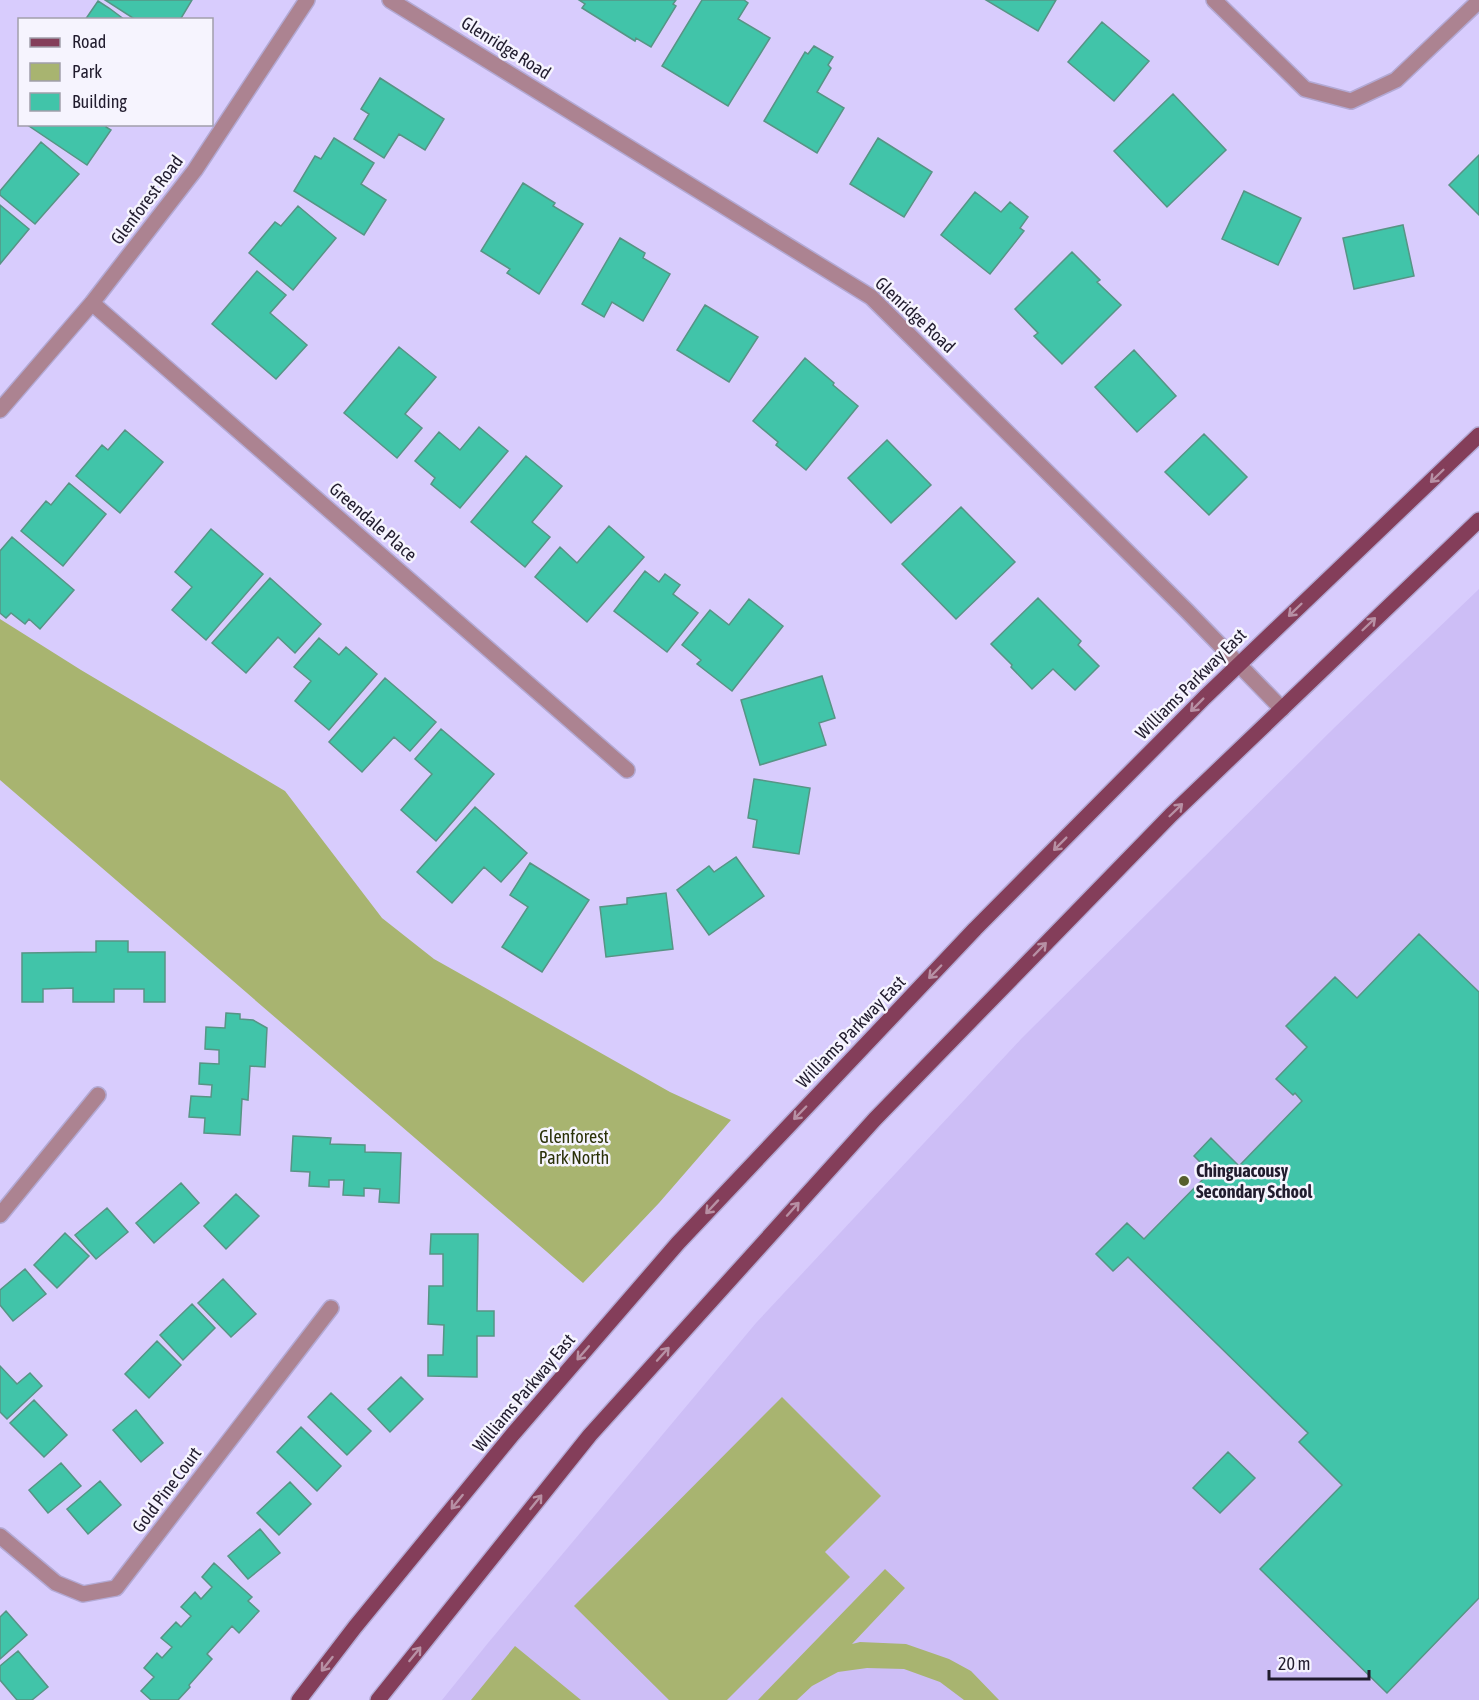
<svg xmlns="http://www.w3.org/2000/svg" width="1479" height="1700" viewBox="0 0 1479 1700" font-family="'Asap Condensed',sans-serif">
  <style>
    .built { fill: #cdbef6 }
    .park { fill: #a8b470 }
    .building { fill: #41c4a9; stroke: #579485; stroke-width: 1.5 }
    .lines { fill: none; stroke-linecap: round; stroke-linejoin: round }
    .minor-casing { stroke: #b3a9d4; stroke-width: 18 }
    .major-casing { stroke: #b3a9d4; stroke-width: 18 }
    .minor { stroke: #ac8391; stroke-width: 15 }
    .major { stroke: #843e5a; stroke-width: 15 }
    .oneway { stroke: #b790a4 }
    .poi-dot { fill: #565e2c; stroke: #f6f4fe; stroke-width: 2 }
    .labels { text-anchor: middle; stroke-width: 5; stroke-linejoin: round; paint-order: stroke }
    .street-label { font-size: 18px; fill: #211c2e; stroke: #f6f4fe }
    .park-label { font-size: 18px; fill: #2b3108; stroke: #f6f4fe }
    .poi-label { font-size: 18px; font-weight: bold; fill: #211c2e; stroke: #f6f4fe; text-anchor: start }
  </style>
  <rect width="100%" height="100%" fill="#d8ccfd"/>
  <path class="built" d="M1479,589V1700H442L488,1643L756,1323L1022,1038L1334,728Z"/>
  <path class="park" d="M0,619L81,670L285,791L382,918L434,959L670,1092L731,1120L659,1203L583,1283L0,780Z
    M782,1397L881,1496L825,1552L850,1577L727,1700H669L574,1606Z
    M885,1569L905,1588L852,1644L860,1642L906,1644L949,1659L971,1671L999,1700H964L940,1682L904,1669L867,1668L838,1672L812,1686L797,1700H758Z
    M515,1646L581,1700H471Z"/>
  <path class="building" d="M105,0H192L180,20H136Z
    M579,0H676L673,4L676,6L651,47L636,38L635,41L582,8L585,4Z
    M702,0H744L748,3L738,19L770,38L728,106L662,66Z
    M986,0H1056L1038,31Z
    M98,1L109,8L125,20H85Z
    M1102,22L1149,61L1114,101L1068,62Z
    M814,46L833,57L828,65L831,68L817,92L844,108L817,153L764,121L805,52L808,54Z
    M380,78L444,119L425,150L399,134L384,158L354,139L369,114L361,109Z
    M1173,94L1226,150L1167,207L1114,151Z
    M26,124H107L106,127L111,130L87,165Z
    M334,138L374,163L361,184L386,200L364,235L294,191L315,156L321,159Z
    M878,138L932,172L904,217L850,184Z
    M41,142L79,174L35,224L0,195V191Z
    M1479,155V215L1449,185Z
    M523,183L555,203L553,206L583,224L539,294L507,273L510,269L481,251Z
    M1244,191L1301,218L1278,265L1222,239Z
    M975,192L1001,212L1010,202L1028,217L1020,228L1024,231L990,274L941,235Z
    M0,205L29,229L0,264Z
    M298,206L336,238L293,290L249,253L275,222L281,226Z
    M1403,225L1414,276L1354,289L1343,238Z
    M620,238L645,253L643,258L670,274L643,321L612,302L604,317L582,304Z
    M1072,252L1100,280L1097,282L1121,305L1062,364L1034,336L1038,333L1015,309Z
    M257,271L286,295L270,313L307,345L276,379L212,324Z
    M705,305L758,337L729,382L677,350Z
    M399,347L436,377L405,414L422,428L397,458L344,413Z
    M1134,350L1176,396L1137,432L1095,387Z
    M805,358L834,383L833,385L858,406L806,470L776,445L778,442L753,421Z
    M479,427L508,451L460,508L431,484L435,478L415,461L439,432L460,450Z
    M125,430L163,462L120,513L76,476L102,445L108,450Z
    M1204,434L1247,477L1209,515L1165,472Z
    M887,440L931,485L891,523L848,478Z
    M526,456L562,486L532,522L550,537L525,567L471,522Z
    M69,483L106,514L63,566L21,531L46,501L51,505Z
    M961,507L1015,562L956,619L902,564Z
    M609,526L644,557L587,622L535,577L560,547L577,563Z
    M211,529L263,574L206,640L172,610L192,587L175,572Z
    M12,537L74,590L40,629L29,619L25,624L11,613L6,618L0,613V551Z
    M645,571L659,582L665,574L680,585L673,594L698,613L667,652L614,611Z
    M270,578L321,624L295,653L278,637L246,673L212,643Z
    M1038,598L1081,641L1078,645L1099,666L1075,690L1053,669L1032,689L1011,667L1012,665L991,644Z
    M749,599L783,626L732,691L697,664L701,660L682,645L710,610L729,625Z
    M319,638L339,655L346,647L377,674L329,730L295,701L311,681L294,667Z
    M822,676L835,718L819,723L826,745L760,765L741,700Z
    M385,678L436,722L410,751L394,737L362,772L329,742Z
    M441,729L494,774L436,841L401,810L432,774L415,759Z
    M754,779L810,788L799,854L753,847L757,820L748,818Z
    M475,807L527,853L501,882L484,867L452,903L417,872Z
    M736,857L764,896L709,935L677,890L709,866L714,872Z
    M530,863L589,900L542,972L502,947L528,907L510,895Z
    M666,893L673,949L606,957L600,907L627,904V898Z
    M1419,934L1479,992V1598L1387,1693L1260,1569L1342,1485L1299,1442L1308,1433L1128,1257L1113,1271L1096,1254L1127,1223L1144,1239L1210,1172L1194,1156L1211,1138L1239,1166L1302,1101L1295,1093L1293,1095L1276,1079L1307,1047L1286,1026L1335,977L1357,998Z
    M96,941H128V952H165V1002H144V989H114V1002H73V988L43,989V1002H22V953L96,952Z
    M226,1013L240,1014V1019L253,1020L267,1028L265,1067L250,1066L248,1100L242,1099L240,1135L204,1133L205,1118L189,1117L191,1096L211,1097L212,1085L199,1084L200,1063L219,1064V1050L205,1049L206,1027L225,1028Z
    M293,1136L331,1138L330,1144L365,1145V1152L401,1153L399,1203L379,1202L380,1189L364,1188V1196L343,1195L344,1180H329V1187L309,1186L310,1172L291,1171Z
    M181,1183L199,1203L154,1243L136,1223Z
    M236,1194L259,1216L226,1249L204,1226Z
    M107,1208L128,1232L96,1259L75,1235Z
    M65,1233L89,1256L57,1288L34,1265Z
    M431,1234H478L477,1311H494V1336H477V1377L428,1376V1355H443L444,1325L428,1324L429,1286H443V1254H430Z
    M25,1269L46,1294L13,1321L0,1305V1290Z
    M223,1279L256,1314L231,1337L198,1303Z
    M192,1304L215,1328L183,1360L160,1335Z
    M157,1341L181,1365L149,1398L125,1374Z
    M0,1366L17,1384L30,1373L42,1386L7,1419L0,1412Z
    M401,1377L423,1399L390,1432L368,1409Z
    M331,1393L371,1431L347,1455L308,1417Z
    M34,1400L67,1435L44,1457L10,1423Z
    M136,1410L163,1443L141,1462L113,1430Z
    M301,1427L341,1466L317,1491L277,1452Z
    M1228,1452L1255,1478L1220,1513L1193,1488Z
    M61,1463L81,1486L48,1513L29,1490Z
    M100,1481L121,1505L88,1534L67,1509Z
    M290,1482L311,1504L279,1535L257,1513Z
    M260,1529L280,1553L248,1579L228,1556Z
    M214,1563L252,1597L248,1601L259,1611L239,1633L232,1626L207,1654L212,1659L189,1685L190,1687L178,1700H151L141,1691L154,1677L144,1668L157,1653L162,1658L172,1647L161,1638L176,1622L181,1627L191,1616L181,1607L195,1592L201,1599L212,1587L202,1577Z
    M6,1611L27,1635L0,1659V1617Z
    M18,1651L48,1687L32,1700H17L0,1680V1666Z"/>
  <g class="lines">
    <defs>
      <path id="minor" d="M390,0L871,297L1187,611L1282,709
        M1214,0L1305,89L1351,101L1396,80L1479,1
        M92,303L627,770
        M0,410L92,303L195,170L307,0
        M0,1215L98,1095
        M0,1536L56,1583L83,1594L116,1588L331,1308"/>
      <path id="major" d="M299,1700L355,1627L513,1434L678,1243L975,929L1205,697L1479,435
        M378,1700L590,1435L875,1119L1171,815L1479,520"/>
    </defs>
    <use href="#minor" class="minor-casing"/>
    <use href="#major" class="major-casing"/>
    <use href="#minor" class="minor"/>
    <use href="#major" class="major"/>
  </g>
  <defs><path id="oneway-shaft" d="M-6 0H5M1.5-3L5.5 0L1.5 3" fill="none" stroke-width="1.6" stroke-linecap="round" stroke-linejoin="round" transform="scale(1.5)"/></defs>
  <g class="oneway">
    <use href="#oneway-shaft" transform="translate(1437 476) rotate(136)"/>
    <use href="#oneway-shaft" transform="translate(1295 610) rotate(136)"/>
    <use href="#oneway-shaft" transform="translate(1369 624) rotate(-44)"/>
    <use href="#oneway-shaft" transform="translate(1197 705) rotate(135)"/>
    <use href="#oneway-shaft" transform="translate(1176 810) rotate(-44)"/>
    <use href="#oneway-shaft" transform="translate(1060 844) rotate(135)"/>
    <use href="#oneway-shaft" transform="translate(1040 949) rotate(-46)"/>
    <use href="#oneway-shaft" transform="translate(935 972) rotate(134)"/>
    <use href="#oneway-shaft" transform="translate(800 1113) rotate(134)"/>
    <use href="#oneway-shaft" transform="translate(712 1207) rotate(133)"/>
    <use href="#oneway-shaft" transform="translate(793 1209) rotate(-48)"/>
    <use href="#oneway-shaft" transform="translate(583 1353) rotate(131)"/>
    <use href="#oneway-shaft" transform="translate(663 1354) rotate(-48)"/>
    <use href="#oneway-shaft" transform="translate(457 1502) rotate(129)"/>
    <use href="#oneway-shaft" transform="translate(536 1502) rotate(-51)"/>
    <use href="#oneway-shaft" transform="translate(415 1654) rotate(-51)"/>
    <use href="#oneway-shaft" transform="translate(327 1664) rotate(128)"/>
  </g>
  <circle class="poi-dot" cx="1184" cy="1181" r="6"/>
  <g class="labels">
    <g class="street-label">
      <text transform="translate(506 48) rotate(32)" y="6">Glenridge Road</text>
      <text transform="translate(147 200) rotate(-53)" y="6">Glenforest Road</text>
      <text transform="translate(915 315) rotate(43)" y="6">Glenridge Road</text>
      <text transform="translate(373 522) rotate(41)" y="6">Greendale Place</text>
      <text transform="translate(1191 684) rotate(-45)" y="6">Williams Parkway East</text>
      <text transform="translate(851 1032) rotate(-46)" y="6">Williams Parkway East</text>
      <text transform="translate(524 1393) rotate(-50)" y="6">Williams Parkway East</text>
      <text transform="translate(167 1490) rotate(-53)" y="6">Gold Pine Court</text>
    </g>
    <g class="park-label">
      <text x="574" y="1143">Glenforest<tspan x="574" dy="21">Park North</tspan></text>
    </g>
    <g class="poi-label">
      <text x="1196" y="1177">Chinguacousy<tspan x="1196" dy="21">Secondary School</tspan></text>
    </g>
  </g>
  <rect x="18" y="18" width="195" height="108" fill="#f6f4fe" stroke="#a19eab" stroke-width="1.5"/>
  <rect x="30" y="38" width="30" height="9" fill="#843e5a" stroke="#a19eab" stroke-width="1.5"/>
  <text x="72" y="48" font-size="18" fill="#211c2e">Road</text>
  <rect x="30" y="63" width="30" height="18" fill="#a8b470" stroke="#a19eab" stroke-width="1.5"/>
  <text x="72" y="78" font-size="18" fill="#211c2e">Park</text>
  <rect x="30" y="93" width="30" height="18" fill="#41c4a9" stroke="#a19eab" stroke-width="1.5"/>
  <text x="72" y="108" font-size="18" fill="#211c2e">Building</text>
  <path d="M1269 1670v9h100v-9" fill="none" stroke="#211c2e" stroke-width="3"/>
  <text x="1278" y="1670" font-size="18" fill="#211c2e" stroke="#f6f4fe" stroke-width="4.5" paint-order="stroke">20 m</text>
</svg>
